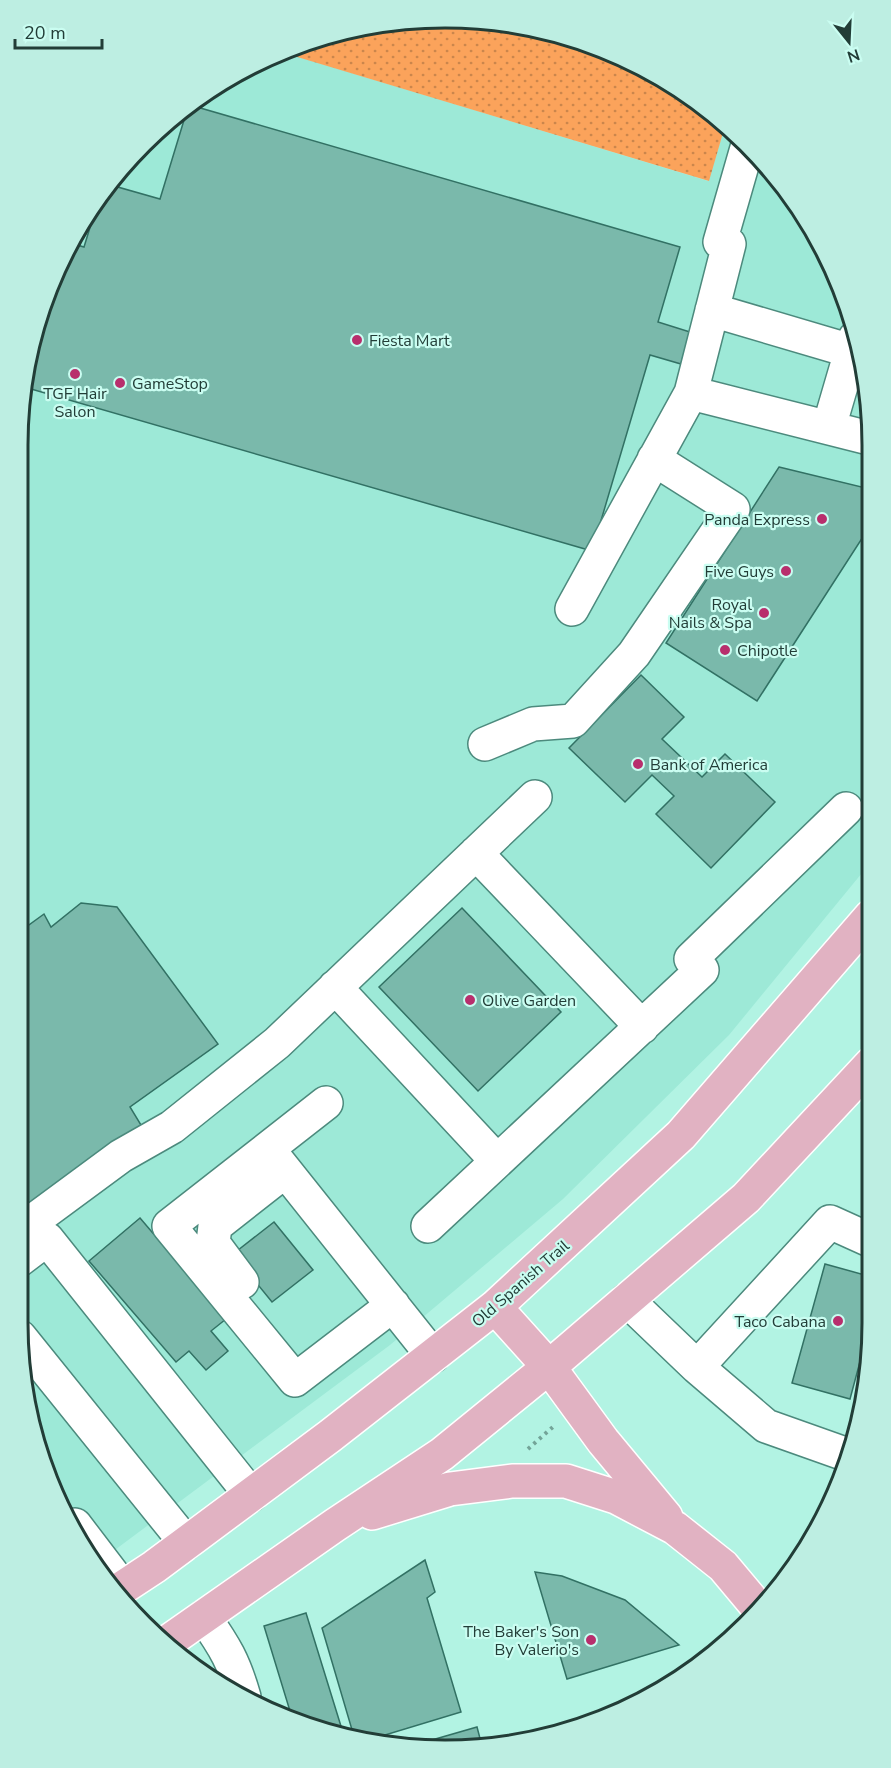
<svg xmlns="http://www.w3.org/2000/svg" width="891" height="1768" viewBox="0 0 891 1768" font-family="'Nunito Sans',sans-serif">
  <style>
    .built { fill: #9de9d7 }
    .grass { fill: url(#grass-dots) }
    .building { fill: #7ab9ab; stroke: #327164; stroke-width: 1.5 }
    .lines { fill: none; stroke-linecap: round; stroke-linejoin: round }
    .minor-casing { stroke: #4c8a7d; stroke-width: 36 }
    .major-casing { stroke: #fff; stroke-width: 36 }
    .path { stroke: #73a498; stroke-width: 4; stroke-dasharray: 3 4.5; stroke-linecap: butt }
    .minor { stroke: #fff; stroke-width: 33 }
    .major { stroke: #e1b2c2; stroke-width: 33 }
    .poi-dot { fill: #b82f6d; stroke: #cafdf1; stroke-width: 2 }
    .labels { text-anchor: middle; stroke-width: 4.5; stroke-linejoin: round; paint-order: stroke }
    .poi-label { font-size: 16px; fill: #223d37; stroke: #cafdf1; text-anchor: start }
    .street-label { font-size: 16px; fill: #223d37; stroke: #cafdf1 }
    .rim { fill: none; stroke: #223d37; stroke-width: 3 }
  </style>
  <defs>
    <pattern id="grass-dots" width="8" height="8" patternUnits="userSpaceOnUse" patternTransform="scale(1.5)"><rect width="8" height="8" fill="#fba35b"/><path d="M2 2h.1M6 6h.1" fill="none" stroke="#cb864c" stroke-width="1.8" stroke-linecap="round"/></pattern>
  </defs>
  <rect width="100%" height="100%" fill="#b2f3e3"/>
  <path class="built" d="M282,52L708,181L725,126L785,186L840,282L869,389L871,862L729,1035L563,1199L390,1345L96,1564L41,1460L18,1322L19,418L32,335L62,257L106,186L163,124L231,75Z"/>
  <path class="grass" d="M473,19L556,32L634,62L706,107L725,126L709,181L284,53L308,41L389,22Z"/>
  <path class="building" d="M190,105L680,247L658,322L690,332L681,364L650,355L592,551L24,387L32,335L62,257L70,243L84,247L99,198L107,184L160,199L188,107Z
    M779,467L870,489V526L757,701L666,643Z
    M641,675L684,717L662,739L702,777L725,754L775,802L711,868L656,814L674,796L652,775L625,802L569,748Z
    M81,903L117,907L218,1044L130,1107L141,1125L26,1209L18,1197V933L44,914L51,927Z
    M462,908L561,1012L478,1091L379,987Z
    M140,1218L226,1319L211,1331L228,1351L206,1370L189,1351L176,1362L89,1261Z
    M274,1222L313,1270L272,1302L233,1254Z
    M825,1264L872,1277V1317L850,1399L792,1383Z
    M425,1560L435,1592L427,1598L461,1712L362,1742L355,1740L322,1628Z
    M535,1572L562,1576L625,1600L679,1645L567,1679Z
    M306,1613L344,1736L293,1721L264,1626Z
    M477,1727L482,1746L418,1744Z"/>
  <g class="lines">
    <defs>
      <path id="minor" d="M720,242L747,148
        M712,310L851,351
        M691,393L869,438
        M829,427L855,338
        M572,609L691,393L729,244
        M485,744L533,724L573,721L634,654L733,509L654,459
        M476,853L642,1027
        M691,959L846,809
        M335,987L497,1161
        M326,1103L169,1226L295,1380L393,1305
        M268,1149L433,1356
        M428,1226L702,970
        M18,1232L121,1156L172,1127L277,1043L535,797
        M18,1261L47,1239L251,1495
        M242,1282L213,1243L215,1226L285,1171
        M627,1300L697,1367L830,1222L872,1241
        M20,1337L186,1543
        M697,1367L766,1426L845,1454L851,1453
        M75,1525L123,1588
        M204,1617C225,1647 234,1662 244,1697"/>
      <path id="major" d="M495,1307L549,1367L603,1441L666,1517
        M372,1513L450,1489L512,1481H566L616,1497L675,1528L723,1566L759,1609
        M116,1592L154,1567L330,1436L495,1307L681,1135L871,916
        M169,1641L335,1525L442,1454L549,1367L746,1198L871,1064"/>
    </defs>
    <use href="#minor" class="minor-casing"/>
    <use href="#major" class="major-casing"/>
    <path class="path" d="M528,1449L554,1426"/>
    <use href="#minor" class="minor"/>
    <use href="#major" class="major"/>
  </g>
  <g class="poi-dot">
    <circle cx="357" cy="340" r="6"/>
    <circle cx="75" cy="374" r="6"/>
    <circle cx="120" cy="383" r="6"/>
    <circle cx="822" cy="519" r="6"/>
    <circle cx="786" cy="571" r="6"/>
    <circle cx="764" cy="613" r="6"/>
    <circle cx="725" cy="650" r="6"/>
    <circle cx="638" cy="764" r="6"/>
    <circle cx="470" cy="1000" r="6"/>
    <circle cx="838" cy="1321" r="6"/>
    <circle cx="591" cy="1640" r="6"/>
  </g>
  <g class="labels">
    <g class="poi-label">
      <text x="369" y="346">Fiesta Mart</text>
      <text x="132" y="389">GameStop</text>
      <text x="75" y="399" text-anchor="middle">TGF Hair<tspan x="75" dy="18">Salon</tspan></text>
      <text x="810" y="525" text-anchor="end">Panda Express</text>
      <text x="774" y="577" text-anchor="end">Five Guys</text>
      <text x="752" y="610" text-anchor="end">Royal<tspan x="752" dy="18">Nails &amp; Spa</tspan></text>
      <text x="737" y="656">Chipotle</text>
      <text x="650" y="770">Bank of America</text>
      <text x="482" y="1006">Olive Garden</text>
      <text x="826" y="1327" text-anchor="end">Taco Cabana</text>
      <text x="579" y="1637" text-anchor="end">The Baker's Son<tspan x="579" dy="18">By Valerio's</tspan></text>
    </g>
    <g class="street-label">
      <text transform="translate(520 1283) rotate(-41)" y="6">Old Spanish Trail</text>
    </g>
  </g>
  <path d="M0 0H891V1768H0ZM445 28H445A417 417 0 0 1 862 445V1323A417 417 0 0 1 445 1740H445A417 417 0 0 1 28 1323V445A417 417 0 0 1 445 28Z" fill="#bdeee2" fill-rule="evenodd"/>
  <path class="rim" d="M445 28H445A417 417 0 0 1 862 445V1323A417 417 0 0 1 445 1740H445A417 417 0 0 1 28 1323V445A417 417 0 0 1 445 28Z"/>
  <g transform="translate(849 42) rotate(162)" stroke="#cafdf1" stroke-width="4.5" paint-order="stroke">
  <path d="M0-4.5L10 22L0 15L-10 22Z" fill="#223d37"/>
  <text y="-9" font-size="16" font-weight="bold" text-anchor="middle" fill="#223d37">N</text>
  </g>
  <path d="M15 39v9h87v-9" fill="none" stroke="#223d37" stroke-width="3"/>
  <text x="24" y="39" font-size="18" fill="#223d37" stroke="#cafdf1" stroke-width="4.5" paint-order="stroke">20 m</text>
</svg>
